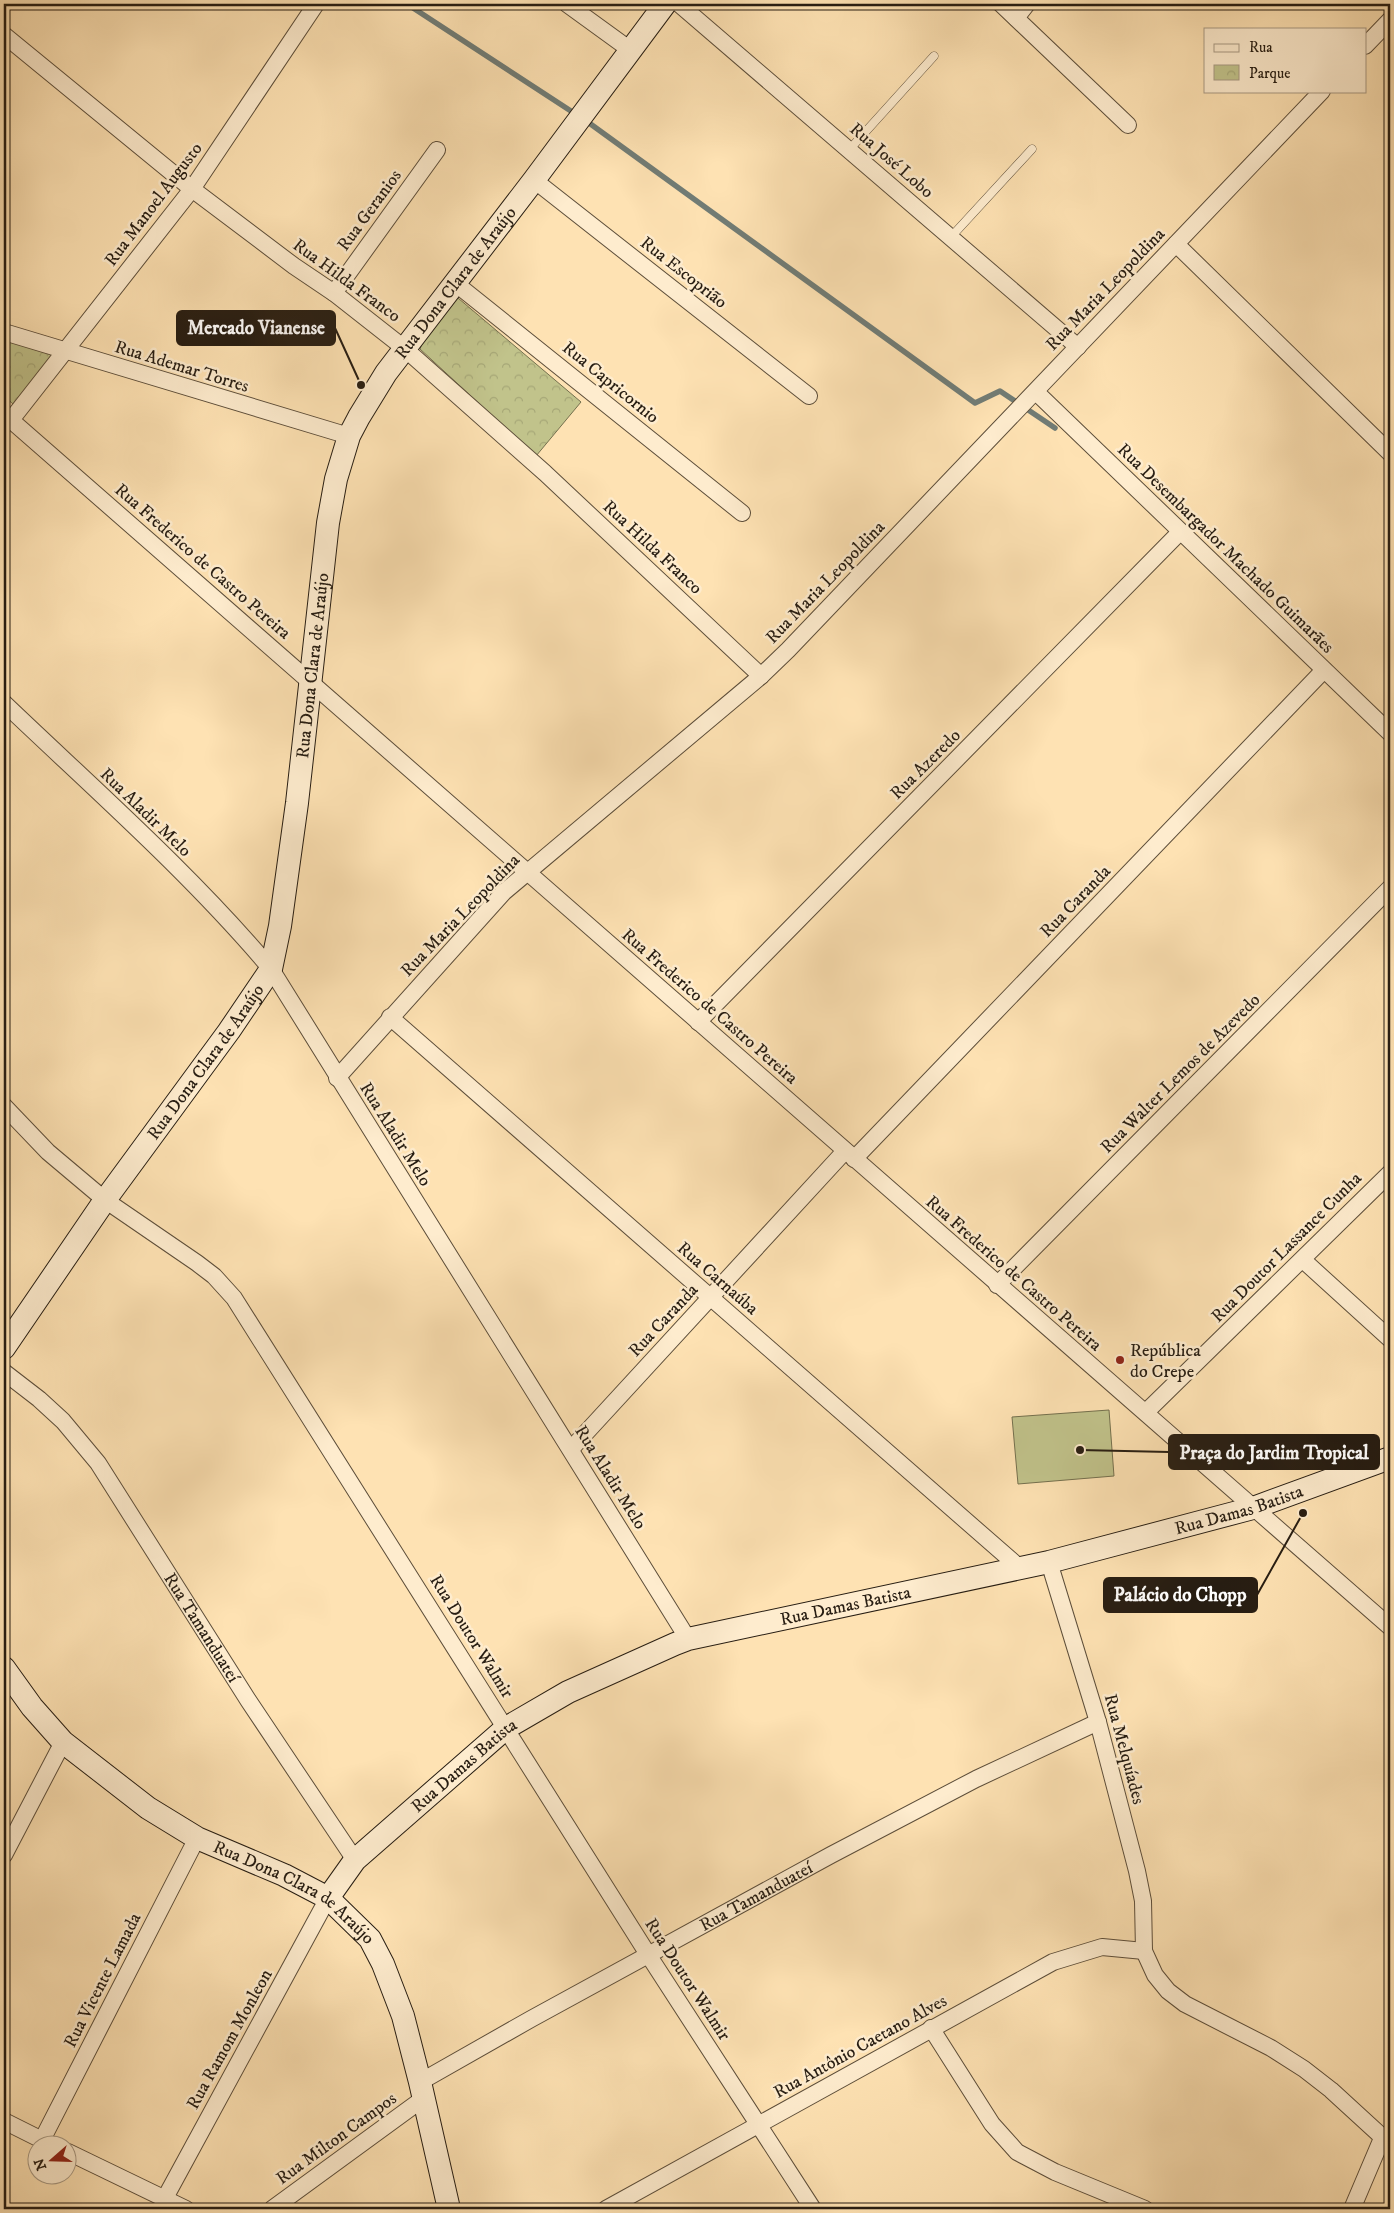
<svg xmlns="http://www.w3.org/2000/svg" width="1394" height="2213" viewBox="0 0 1394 2213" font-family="'IM FELL DW Pica',serif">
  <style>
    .park { fill: url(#park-crowns); stroke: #74704e }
    .garden { fill: #c1c38b; stroke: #74704e }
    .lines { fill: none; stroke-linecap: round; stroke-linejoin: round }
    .stream { stroke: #717c75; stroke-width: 5.5 }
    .lane-casing { stroke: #5d4e3a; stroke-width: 9 }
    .street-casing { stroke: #5d4e3a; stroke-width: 18 }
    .secondary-casing { stroke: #271d12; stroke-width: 24 }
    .lane { stroke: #feecce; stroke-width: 8 }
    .street { stroke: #feecce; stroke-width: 16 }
    .secondary { stroke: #feecce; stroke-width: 22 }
    .poi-dot { fill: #8f2418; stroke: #feecce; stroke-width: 2 }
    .labels { text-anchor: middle; stroke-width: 5; stroke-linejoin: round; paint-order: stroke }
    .street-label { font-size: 18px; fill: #271d12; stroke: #feecce }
    .poi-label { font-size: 18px; fill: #271d12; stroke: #feecce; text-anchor: start }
    .leader { fill: none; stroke: #271d12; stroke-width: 2 }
    .callout-dot { fill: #271d12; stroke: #feecce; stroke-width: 2 }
    .callout { fill: #271d12; stroke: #271d12; stroke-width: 2 }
    .callout-label { font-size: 19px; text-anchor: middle; font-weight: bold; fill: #fff }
  </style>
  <defs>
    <pattern id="park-crowns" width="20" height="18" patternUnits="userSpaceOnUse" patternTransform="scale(1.25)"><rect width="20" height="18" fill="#c1c38b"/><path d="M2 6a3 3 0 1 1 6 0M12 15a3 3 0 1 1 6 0" fill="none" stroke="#a6a777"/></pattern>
  </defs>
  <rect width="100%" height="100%" fill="#fee2b3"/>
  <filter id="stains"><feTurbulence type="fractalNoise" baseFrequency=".004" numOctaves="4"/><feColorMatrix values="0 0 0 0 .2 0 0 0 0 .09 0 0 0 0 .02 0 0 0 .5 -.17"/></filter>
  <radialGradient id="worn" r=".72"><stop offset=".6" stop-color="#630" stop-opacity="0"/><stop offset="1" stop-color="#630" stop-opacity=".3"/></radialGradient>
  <path class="park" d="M458,298L581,402L536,456L420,349L431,319Z
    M4,340L53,355L13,404L4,396Z"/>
  <path class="garden" d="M1109,1410L1114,1476L1018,1484L1012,1417Z"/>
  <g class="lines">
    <path class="stream" d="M407,4L577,115
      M585,120L975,403L1000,391L1055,428"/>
    <defs>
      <path id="lane" d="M849,150L934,56
        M951,237L1032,149"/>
      <g id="street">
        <path d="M567,4L629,49"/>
        <path d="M679,4L1078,347"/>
        <path d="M1001,4L1128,125"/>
        <path d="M1016,18L1027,4"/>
        <path d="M4,35L192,189L294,266L334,293L404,348L545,473L761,676"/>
        <path d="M1365,46L1390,20"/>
        <path d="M534,180L809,396"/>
        <path d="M1176,244L1390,453"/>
        <path d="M455,283L742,513"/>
        <path d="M334,293L437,150"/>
        <path d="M4,332L349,436"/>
        <path d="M1036,392L1390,733"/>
        <path d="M4,414L1390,1627"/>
        <path d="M11,420L192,189L316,4"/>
        <path d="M4,703C94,789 190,873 271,969L688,1639"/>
        <path d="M390,1017L1020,1568"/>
        <path d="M698,1022L1180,532"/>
        <path d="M337,1078L504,892L761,676L788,650L1322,91"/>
        <path d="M4,1106L48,1152L105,1200L197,1263L214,1276L234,1298L649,1956L813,2209"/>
        <path d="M854,1159L1324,670"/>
        <path d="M1303,1260L1390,1339"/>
        <path d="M997,1285L1390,888"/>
        <path id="s1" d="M4,1372L39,1399L63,1421L98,1463L248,1700L355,1860"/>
        <path d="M1146,1412L1390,1173"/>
        <path d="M571,1449L845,1151"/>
        <path d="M1049,1562L1098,1722L1137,1871L1143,1901L1144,1951L1155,1975L1168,1991L1185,2004L1271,2048L1304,2069L1331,2090L1390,2144"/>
        <path d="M4,1855L63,1742"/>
        <path d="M931,2028L992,2124L1017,2152L1055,2172L1145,2209"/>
        <path id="s2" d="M420,2082L531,2019L831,1855L976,1779L1098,1722"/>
        <path d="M4,2121L54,2146"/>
        <path d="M42,2140L197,1838"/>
        <path d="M68,2152L186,2209"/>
        <path d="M165,2198L328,1898"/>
        <path d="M272,2209L424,2098"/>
        <path d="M606,2209L1053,1962L1102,1947L1144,1951"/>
        <path d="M1352,2209L1383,2136"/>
      </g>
      <g id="secondary">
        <path id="s3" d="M4,1348L105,1200L229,1031L271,969L280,926L297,803L328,523L336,479L349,436L359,417L386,373L534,180L665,4"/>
        <path id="s4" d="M4,1668L32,1707L63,1742L148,1808L197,1838L284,1875L328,1898L370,1939L383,1964L403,2016L420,2082L449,2209"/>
        <path id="s5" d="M328,1898L355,1860L506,1728L568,1692L675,1644L688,1639L1049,1562L1253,1508L1390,1458"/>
      </g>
    </defs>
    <use href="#lane" class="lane-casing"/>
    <use href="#street" class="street-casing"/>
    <use href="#secondary" class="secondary-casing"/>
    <use href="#lane" class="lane"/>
    <use href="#street" class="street"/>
    <use href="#secondary" class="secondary"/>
  </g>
  <circle class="poi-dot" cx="1120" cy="1360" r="5"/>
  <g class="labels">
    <g class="street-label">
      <text transform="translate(892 160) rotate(41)" y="6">Rua José Lobo</text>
      <text transform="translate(153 204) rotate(-53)" y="6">Rua Manoel Augusto</text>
      <text transform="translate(369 210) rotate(-54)" y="6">Rua Geranios</text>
      <text transform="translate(684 272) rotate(38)" y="6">Rua Escoprião</text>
      <text transform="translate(347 280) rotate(36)" y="6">Rua Hilda Franco</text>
      <text dy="6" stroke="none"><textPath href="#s3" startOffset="1190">Rua Dona Clara de Araújo</textPath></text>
      <text transform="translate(1105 289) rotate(-46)" y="6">Rua Maria Leopoldina</text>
      <text transform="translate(182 366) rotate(17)" y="6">Rua Ademar Torres</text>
      <text transform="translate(611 382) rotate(39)" y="6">Rua Capricornio</text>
      <text transform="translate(653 547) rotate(43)" y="6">Rua Hilda Franco</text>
      <text transform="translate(1226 548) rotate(44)" y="6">Rua Desembargador Machado Guimarães</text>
      <text transform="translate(203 561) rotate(41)" y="6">Rua Frederico de Castro Pereira</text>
      <text transform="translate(825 582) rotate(-46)" y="6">Rua Maria Leopoldina</text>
      <text dy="6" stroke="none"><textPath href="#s3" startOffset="770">Rua Dona Clara de Araújo</textPath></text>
      <text transform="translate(925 764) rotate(-45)" y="6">Rua Azeredo</text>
      <text transform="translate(146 812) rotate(44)" y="6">Rua Aladir Melo</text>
      <text transform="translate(1075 901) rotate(-46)" y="6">Rua Caranda</text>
      <text transform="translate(460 915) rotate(-46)" y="6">Rua Maria Leopoldina</text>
      <text transform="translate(710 1006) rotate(41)" y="6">Rua Frederico de Castro Pereira</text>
      <text dy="6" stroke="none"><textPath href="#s3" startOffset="350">Rua Dona Clara de Araújo</textPath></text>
      <text transform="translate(1180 1073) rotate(-45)" y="6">Rua Walter Lemos de Azevedo</text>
      <text transform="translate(396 1134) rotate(58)" y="6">Rua Aladir Melo</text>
      <text transform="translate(1286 1247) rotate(-45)" y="6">Rua Doutor Lassance Cunha</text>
      <text transform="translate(1014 1273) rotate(41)" y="6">Rua Frederico de Castro Pereira</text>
      <text transform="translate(718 1278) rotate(41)" y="6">Rua Carnaúba</text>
      <text transform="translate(663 1320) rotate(-47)" y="6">Rua Caranda</text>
      <text transform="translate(611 1477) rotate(58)" y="6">Rua Aladir Melo</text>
      <text dy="6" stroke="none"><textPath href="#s5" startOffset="1016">Rua Damas Batista</textPath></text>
      <text dy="6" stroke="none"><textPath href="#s5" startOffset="611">Rua Damas Batista</textPath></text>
      <text dy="6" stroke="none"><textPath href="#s1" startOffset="326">Rua Tamanduateí</textPath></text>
      <text transform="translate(472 1636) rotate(58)" y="6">Rua Doutor Walmir</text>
      <text transform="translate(1125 1749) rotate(75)" y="6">Rua Melquíades</text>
      <text dy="6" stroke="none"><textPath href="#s5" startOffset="191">Rua Damas Batista</textPath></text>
      <text dy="6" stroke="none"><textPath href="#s4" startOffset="372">Rua Dona Clara de Araújo</textPath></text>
      <text dy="6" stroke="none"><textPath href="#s2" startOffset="384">Rua Tamanduateí</textPath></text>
      <text transform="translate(688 1979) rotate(57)" y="6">Rua Doutor Walmir</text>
      <text transform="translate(102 1980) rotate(-63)" y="6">Rua Vicente Lamada</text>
      <text transform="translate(229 2039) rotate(-61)" y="6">Rua Ramom Monleon</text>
      <text transform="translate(860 2046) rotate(-29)" y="6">Rua Antônio Caetano Alves</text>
      <text transform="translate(336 2138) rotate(-36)" y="6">Rua Milton Campos</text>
    </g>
    <g class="poi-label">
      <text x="1130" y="1356">República<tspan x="1130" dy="21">do Crepe</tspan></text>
    </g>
  </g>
  <path class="leader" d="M361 385L335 328M1080 1450L1169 1452M1303 1513L1257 1595"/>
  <g class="callout-dot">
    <circle cx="361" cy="385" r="5"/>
    <circle cx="1080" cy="1450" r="5"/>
    <circle cx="1303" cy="1513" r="5"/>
  </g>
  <g class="callout">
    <rect x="177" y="311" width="158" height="34" rx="5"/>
    <rect x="1169" y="1435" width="210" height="34" rx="5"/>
    <rect x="1104" y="1578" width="153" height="34" rx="5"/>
  </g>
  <g class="callout-label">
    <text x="256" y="334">Mercado Vianense</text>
    <text x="1274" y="1459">Praça do Jardim Tropical</text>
    <text x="1180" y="1601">Palácio do Chopp</text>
  </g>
  <rect width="1394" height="2213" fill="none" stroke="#fee2b3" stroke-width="20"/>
  <rect x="5" y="5" width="1384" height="2203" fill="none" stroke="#271d12" stroke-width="2.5"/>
  <rect x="10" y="10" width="1374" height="2193" fill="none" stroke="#271d12"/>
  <rect x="1204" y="28" width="162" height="65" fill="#feecce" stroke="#a89983"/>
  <rect x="1214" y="44" width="25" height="8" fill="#feecce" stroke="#a89983"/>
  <text x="1249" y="52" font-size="15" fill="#271d12">Rua</text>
  <rect x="1214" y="65" width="25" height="15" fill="url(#park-crowns)" stroke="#a89983"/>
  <text x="1249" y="78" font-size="15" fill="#271d12">Parque</text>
  <g transform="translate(52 2160) rotate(250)"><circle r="24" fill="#feecce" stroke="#a89983"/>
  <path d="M0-4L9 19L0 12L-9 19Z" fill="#8f2418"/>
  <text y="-8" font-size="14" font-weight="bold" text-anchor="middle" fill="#271d12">N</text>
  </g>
  <rect width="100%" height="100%" filter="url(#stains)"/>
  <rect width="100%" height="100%" fill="url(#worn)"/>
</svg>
